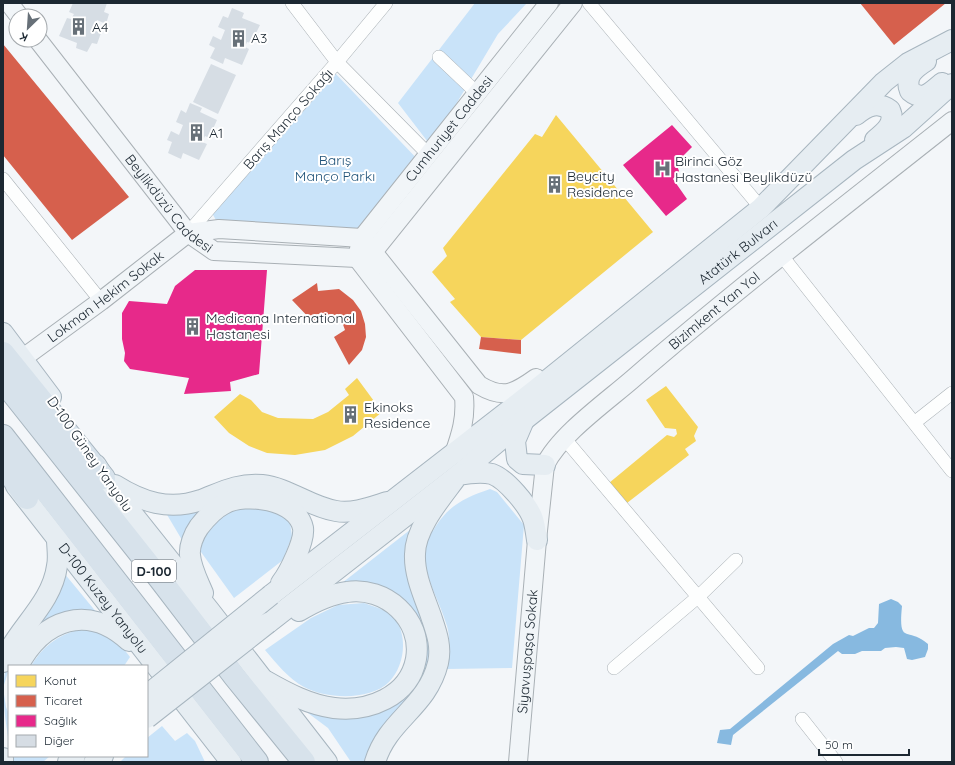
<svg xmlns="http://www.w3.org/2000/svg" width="955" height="765" viewBox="0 0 955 765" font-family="Quicksand,sans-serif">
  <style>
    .green { fill: #c9e3f9 }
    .water { fill: #87b9e0 }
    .homes { fill: #f6d55c }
    .shops { fill: #d6604d }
    .health { fill: #e7298a }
    .building { fill: #d6dde4 }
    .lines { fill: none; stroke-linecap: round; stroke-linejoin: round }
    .street-casing { stroke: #a9b0b5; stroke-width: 14 }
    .secondary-casing { stroke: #a9b0b5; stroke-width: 20 }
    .primary-casing { stroke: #a7b5bf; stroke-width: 22 }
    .highway-casing { stroke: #a7b5bf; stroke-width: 24 }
    .street { stroke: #fdfefe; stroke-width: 13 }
    .secondary { stroke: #f1f5f8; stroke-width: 18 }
    .primary { stroke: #e6edf2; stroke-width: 20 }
    .highway { stroke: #d7e2eb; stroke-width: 22 }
    .primary-bridge-casing { stroke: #a7b5bf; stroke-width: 22; stroke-linecap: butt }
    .primary-bridge { stroke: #e6edf2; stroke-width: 20 }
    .labels { text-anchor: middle; stroke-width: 4; stroke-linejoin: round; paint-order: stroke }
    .shield { fill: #fff; stroke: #606870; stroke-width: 1 }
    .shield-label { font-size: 13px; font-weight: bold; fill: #1c2832 }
    .poi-label { font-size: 14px; fill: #1c2832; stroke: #fff; text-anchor: start }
    .street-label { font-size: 14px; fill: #1c2832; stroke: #fff }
    .park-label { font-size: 14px; fill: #215479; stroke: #fff }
  </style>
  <rect width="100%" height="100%" fill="#f3f6f9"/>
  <path class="green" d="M475,3H527L498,34L431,146L398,103Z
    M334,72L422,164L360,234L217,222L212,213Z
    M490,489L497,492L524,525L512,668L447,669C449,655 451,640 447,626C436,590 416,568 430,530L433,531C447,506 464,498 490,489Z
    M217,501L193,521L182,540L166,513Z
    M248,506L280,511L290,522L292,536L283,560L234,598L201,552L200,538L209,525L228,511Z
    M415,526L432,635L428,671L368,762H351L328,728L308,713L309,710L337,719L362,717L379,713L395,705L410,690C410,678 414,619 411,612C400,586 368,586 344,586L342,583Z
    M64,573L97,613H88L9,669L3,688L6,707L9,714V743C5,717 0,689 7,663Z
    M364,603C375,607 389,610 396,620C408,638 404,667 389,682C370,701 326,699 304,687C288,678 277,664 265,650L311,618L338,605Z
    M78,630C99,630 119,640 130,657L124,666H31C42,647 58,635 78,630Z
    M162,726L175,741L187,733L195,741L205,762H120L126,756H147V738Z
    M10,756H50L43,762H10Z"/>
  <path class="water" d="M891,599L898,602L902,606C898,647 908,626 928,644V649L925,657L912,660L907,659L904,648L896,647L885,648L881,651H862L855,654H842L838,651L733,735L731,745L717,743L720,730L730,729L833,644L849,635L853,636L869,628H874L878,623L879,604Z"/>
  <path class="homes" d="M556,115L653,232L521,340L481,337L450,302L455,299L432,272L447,256L443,248L535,134L542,137Z
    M357,378L382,412L353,436L325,450L295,455L267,453L249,446L229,433L214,417L240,394L251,400L262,412L278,418L313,419L328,412L349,395L345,389Z
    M666,386L698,427L694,436L696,441L685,449L689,455L627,503L609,483L667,435L674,437L677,434L676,429L665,428L646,400Z"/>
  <path class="shops" d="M860,3H946L894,45Z
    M3,44L129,197L72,240L3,155Z
    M317,283L318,291L339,289L353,300L361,311L365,324L366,337L362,350L349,365L334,337L345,330L341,319L332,314L318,316L313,322L292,300Z
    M481,337L521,340V354L479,349Z"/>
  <path class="health" d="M672,125L692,147L676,163L679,171L673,179L687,199L666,216L623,165Z
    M195,270H267L259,374L230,382L231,391L184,394L189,378L130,369L124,361L125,353L122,339V313L129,301L167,304L175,286Z"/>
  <path class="building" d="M73,3H107L104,12L109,14L106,24L97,20L93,30L101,33L97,44L92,43L87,52L76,48L77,43L59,36L67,18L71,19L74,14L69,12Z
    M232,8L244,13L242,18L260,25L251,43L247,42L245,47L249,49L242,65L225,58L223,64L210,58L215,48L209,45L213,36L221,40L225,30L218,27L223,16L228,18Z
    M211,64L236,75L218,114L193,102Z
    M190,103L202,108L200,112L217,120L209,138L205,136L202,142L207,144L199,160L183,153L181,159L168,153L172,142L167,140L171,131L179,135L183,125L176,122L181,110L186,113Z"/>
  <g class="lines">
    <defs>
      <path id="street" d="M292,3L337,62L428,154
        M589,3L761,208
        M439,57L477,93
        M3,179L101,301
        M188,233L337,62L386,3
        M782,256L952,471
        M914,423L952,393
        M564,438L758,668
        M614,668L699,596L736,560
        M802,719L836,762"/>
      <g id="secondary">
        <path d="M9,3L19,16"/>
        <path id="s1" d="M38,40L188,233L214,251L357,258L373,252L573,3"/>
        <path d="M188,233L219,229L362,238L479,385C504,400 515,393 536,378"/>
        <path id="s2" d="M359,249L362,238L549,3"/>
        <path d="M357,258L464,397C466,418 461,434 454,454"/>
        <path id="s3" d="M23,358L101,301L188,233"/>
        <path id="s4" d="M518,762L537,540L545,465C560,434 609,400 635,377C738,288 846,205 952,121"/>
      </g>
      <g id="primary">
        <path d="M926,61C915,68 904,76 910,91C923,102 931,92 942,83"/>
        <path d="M856,115C867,106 878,101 890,110C896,123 885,132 875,140"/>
        <path d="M3,333L51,397"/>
        <path d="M524,420L515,441L517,459L523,464L545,465"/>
        <path d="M96,465L104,478L210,611L327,762"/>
        <path d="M115,485C142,502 169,511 201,500C222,492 238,483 262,485C289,488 310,507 336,511C353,514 371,507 387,502"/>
        <path id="s5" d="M16,486L231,762"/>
        <path d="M203,593C198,581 191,568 190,555C189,546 194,534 199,527C206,518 214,509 224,504C245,492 297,499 303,528C305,541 289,573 281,583"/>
        <path d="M271,595L534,391L761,208L884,82L908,63L952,40"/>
        <path id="s6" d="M268,623L458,475L524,420L854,160L903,128L952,84"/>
        <path d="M3,662C17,629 52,604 57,566C59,557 57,548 57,538"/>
        <path d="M18,666C43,619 88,603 129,641"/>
        <path d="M266,681C287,693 310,705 334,708C368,712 409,697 416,659C423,619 385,586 347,592C330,594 314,602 299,611"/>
        <path d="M3,758V762"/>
        <path d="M68,762L75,756"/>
        <path d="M94,762L103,756"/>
        <path d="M375,762C388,719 427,708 438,663C442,646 436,631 431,616C424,596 414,575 415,554C415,527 443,496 458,475C469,473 481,471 492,474C506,479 528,505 533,519C535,525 536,533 537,540"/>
      </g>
      <path id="highway" d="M3,353L104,478
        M3,381L153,570L235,677L304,762
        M3,436L257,762
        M3,465L27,498"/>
    </defs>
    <use href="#street" class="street-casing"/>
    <use href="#secondary" class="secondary-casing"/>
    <use href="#primary" class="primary-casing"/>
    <use href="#highway" class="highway-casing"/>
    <use href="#street" class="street"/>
    <use href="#secondary" class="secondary"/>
    <use href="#primary" class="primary"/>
    <use href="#highway" class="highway"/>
    <defs>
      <path id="primary-bridge" d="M147,695L271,595
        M147,718L268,623"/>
    </defs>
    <use href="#primary-bridge" class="primary-bridge-casing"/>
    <use href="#primary-bridge" class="primary-bridge"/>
  </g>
  <defs>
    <symbol id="building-bare" viewBox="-9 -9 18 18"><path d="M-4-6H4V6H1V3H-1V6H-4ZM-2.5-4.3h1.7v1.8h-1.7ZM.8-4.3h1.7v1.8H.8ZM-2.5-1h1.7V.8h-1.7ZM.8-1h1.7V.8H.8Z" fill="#677078" stroke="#fff" stroke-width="2.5" paint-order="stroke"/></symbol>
    <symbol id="hospital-bare" viewBox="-9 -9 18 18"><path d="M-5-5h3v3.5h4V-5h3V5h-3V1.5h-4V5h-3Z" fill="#677078" stroke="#fff" stroke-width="2.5" paint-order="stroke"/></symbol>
  </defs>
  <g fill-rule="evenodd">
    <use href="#building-bare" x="66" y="14" width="25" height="25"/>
    <use href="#building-bare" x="226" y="26" width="25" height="25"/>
    <use href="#building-bare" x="184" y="120" width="25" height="25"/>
    <use href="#hospital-bare" x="650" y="156" width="25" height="25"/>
    <use href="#building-bare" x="542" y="172" width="25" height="25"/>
    <use href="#building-bare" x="180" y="314" width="25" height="25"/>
    <use href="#building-bare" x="338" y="402" width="25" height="25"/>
  </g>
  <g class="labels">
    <rect class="shield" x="132" y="560" width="44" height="22" rx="3"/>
    <g class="shield-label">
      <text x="154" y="576">D-100</text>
    </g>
    <g class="poi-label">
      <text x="92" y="32">A4</text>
      <text x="251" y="43">A3</text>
      <text x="209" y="138">A1</text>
      <text x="675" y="166">Birinci Göz<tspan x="675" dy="16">Hastanesi Beylikdüzü</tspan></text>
      <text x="567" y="181">Beycity<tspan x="567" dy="16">Residence</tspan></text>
      <text x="206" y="323">Medicana International<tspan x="206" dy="16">Hastanesi</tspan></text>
      <text x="364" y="412">Ekinoks<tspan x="364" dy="16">Residence</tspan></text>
    </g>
    <g class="street-label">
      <text transform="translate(288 119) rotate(-49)" y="5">Barış Manço Sokağı</text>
      <text dy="5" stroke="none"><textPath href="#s2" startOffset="151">Cumhuriyet Caddesi</textPath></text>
      <text dy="5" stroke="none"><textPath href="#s1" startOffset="210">Beylikdüzü Caddesi</textPath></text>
      <text dy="5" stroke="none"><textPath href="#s6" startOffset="599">Atatürk Bulvarı</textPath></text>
      <text dy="5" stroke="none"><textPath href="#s3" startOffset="103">Lokman Hekim Sokak</textPath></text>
      <text dy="5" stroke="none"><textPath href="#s4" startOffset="528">Bizimkent Yan Yol</textPath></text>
      <text transform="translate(90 454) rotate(55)" y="5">D-100 Güney Yanyolu</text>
      <text dy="5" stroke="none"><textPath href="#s5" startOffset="142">D-100 Kuzey Yanyolu</textPath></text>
      <text dy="5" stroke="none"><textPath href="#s4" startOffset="111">Siyavuşpaşa Sokak</textPath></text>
    </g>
    <g class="park-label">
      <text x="335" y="165">Barış<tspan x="335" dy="16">Manço Parkı</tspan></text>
    </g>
  </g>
  <rect width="955" height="765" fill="none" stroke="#1c2832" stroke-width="8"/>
  <rect x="8" y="665" width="140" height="92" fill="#ffffff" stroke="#a4a9ad"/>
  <rect x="16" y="675" width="20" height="12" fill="#f6d55c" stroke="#a4a9ad"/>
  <text x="44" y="685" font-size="12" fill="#1c2832">Konut</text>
  <rect x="16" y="695" width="20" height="12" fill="#d6604d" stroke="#a4a9ad"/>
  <text x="44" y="705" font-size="12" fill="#1c2832">Ticaret</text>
  <rect x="16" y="715" width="20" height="12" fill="#e7298a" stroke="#a4a9ad"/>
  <text x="44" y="725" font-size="12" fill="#1c2832">Sağlık</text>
  <rect x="16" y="735" width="20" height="12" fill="#d6dde4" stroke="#a4a9ad"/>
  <text x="44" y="745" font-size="12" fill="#1c2832">Diğer</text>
  <g transform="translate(28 28) rotate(205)"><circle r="19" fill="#ffffff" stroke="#a4a9ad"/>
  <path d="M0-3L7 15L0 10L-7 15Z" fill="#677078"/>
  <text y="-6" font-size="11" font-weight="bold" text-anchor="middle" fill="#1c2832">K</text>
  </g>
  <path d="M819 749v6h90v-6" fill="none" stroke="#1c2832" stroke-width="2"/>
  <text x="825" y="749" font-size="12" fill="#1c2832" stroke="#ffffff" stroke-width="3" paint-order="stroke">50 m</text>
</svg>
